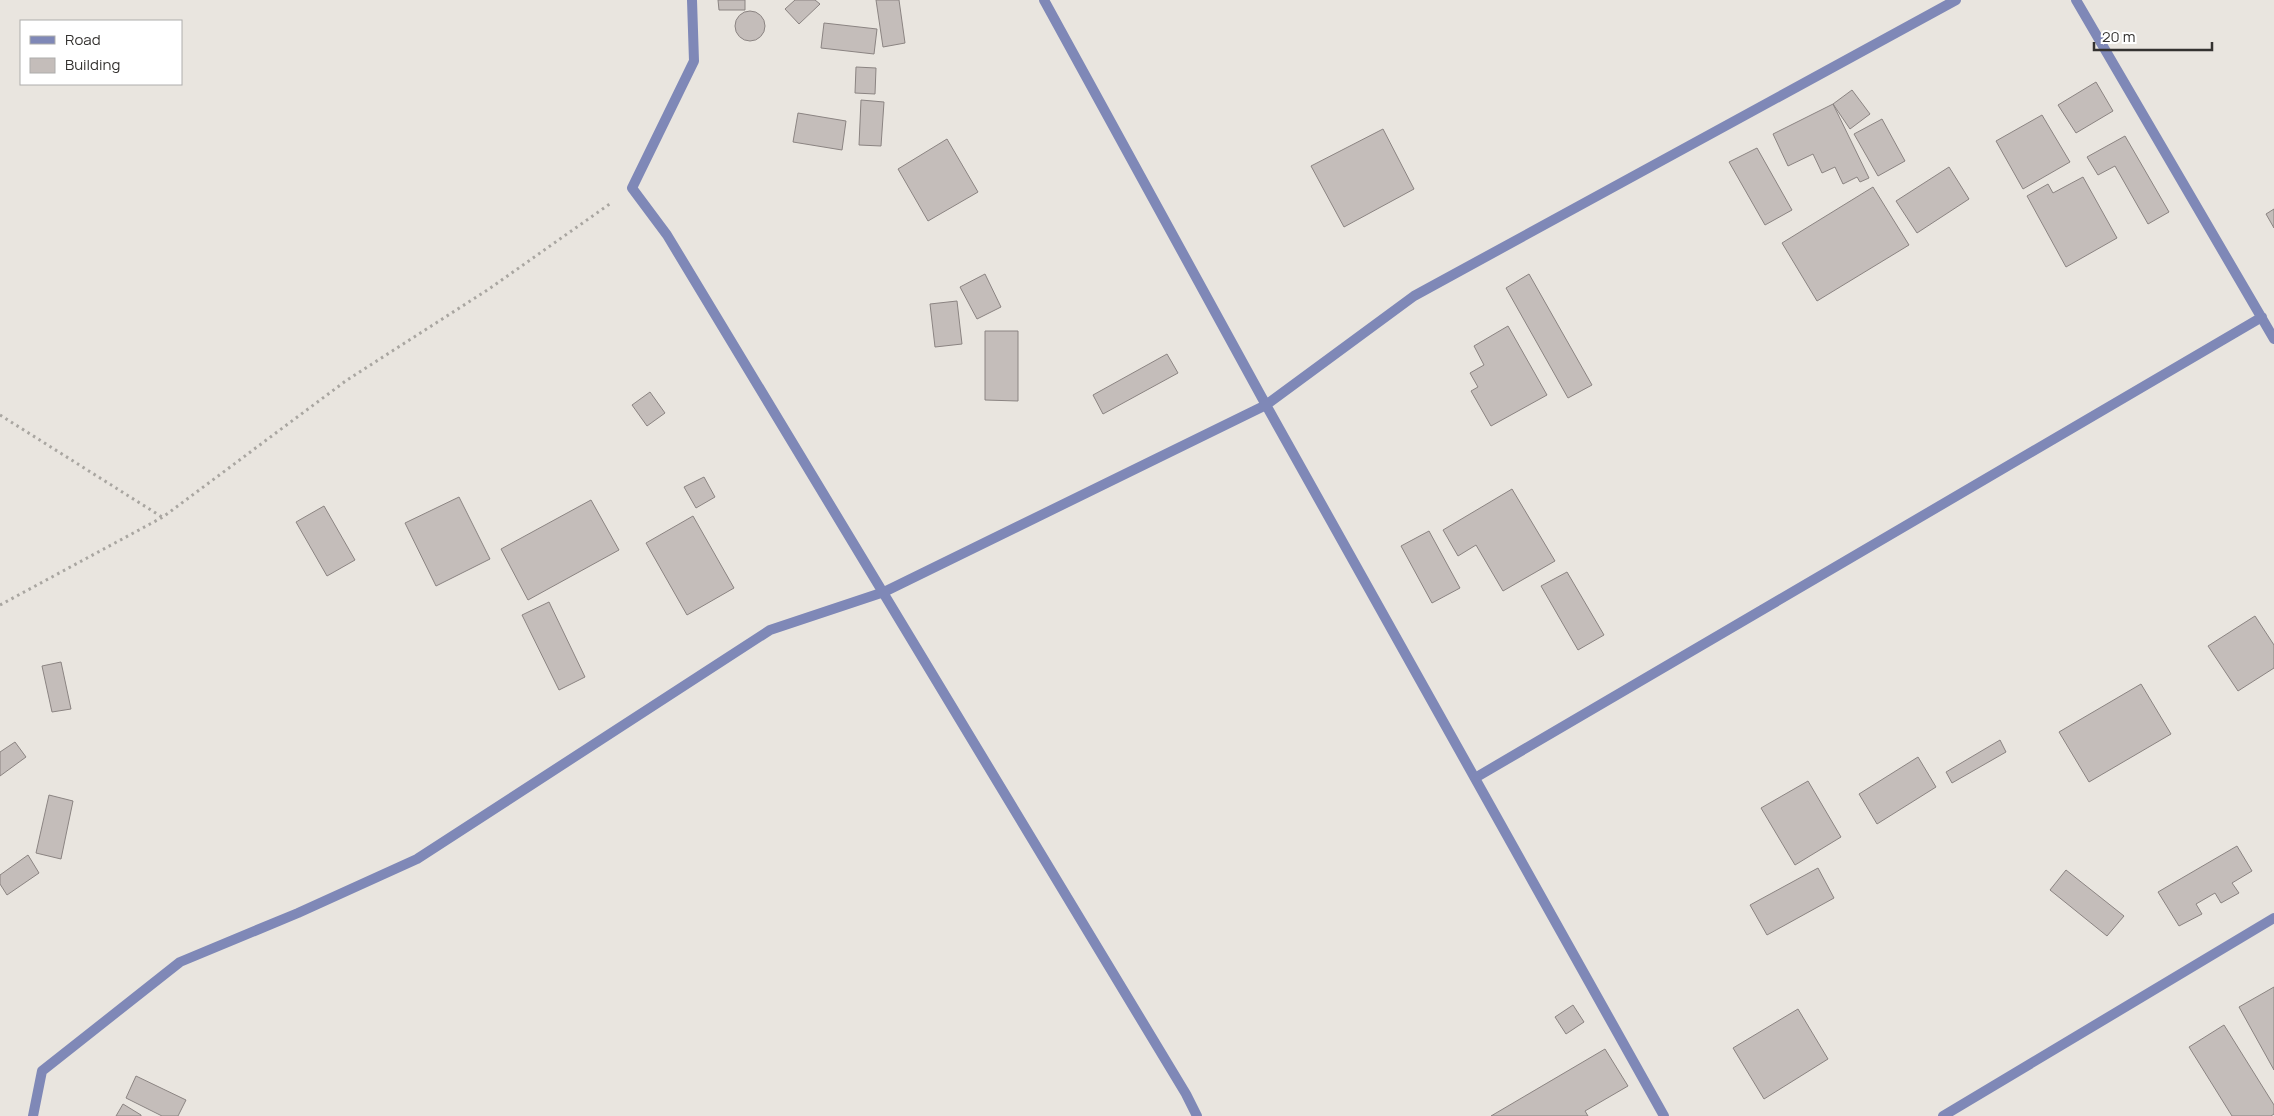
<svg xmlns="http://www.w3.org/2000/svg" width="2274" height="1116" viewBox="0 0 2274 1116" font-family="Manrope,sans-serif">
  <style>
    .building { fill: #c4bdba; stroke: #8b8482 }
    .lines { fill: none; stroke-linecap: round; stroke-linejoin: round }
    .path { stroke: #a9a6a1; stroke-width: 3; stroke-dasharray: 2.5 4; stroke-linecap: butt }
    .street { stroke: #7f88b7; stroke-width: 10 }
  </style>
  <rect width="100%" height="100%" fill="#e9e5df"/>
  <path class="building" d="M718,0H745V10H719Z
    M795,0H815L820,4L799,24L785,9Z
    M876,0H899L905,43L883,47Z
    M735 26a15 15 0 1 1 30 0a15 15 0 1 1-30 0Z
    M824,23L877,29L874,54L821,48Z
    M856,67L876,68L875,94L855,93Z
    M2096,82L2113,111L2076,133L2058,105Z
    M1852,90L1870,114L1850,129L1833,104Z
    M861,100L884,102L881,146L859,145Z
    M1833,104L1869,178L1860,182L1857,177L1843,184L1835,167L1822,173L1813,154L1788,166L1773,134Z
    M798,113L846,121L842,150L793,142Z
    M2042,115L2070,162L2023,189L1996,141Z
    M1882,119L1905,161L1878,176L1854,134Z
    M1383,129L1414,189L1344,227L1311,166Z
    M2125,136L2169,212L2148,224L2115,166L2098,175L2087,157Z
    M947,139L978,192L928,221L898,169Z
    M1757,148L1792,210L1765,225L1729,162Z
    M1949,167L1969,199L1917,233L1896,201Z
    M2083,177L2117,238L2066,267L2027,196L2048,184L2053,193Z
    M1873,187L1909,245L1817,301L1782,243Z
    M2274,209V228L2266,214Z
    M985,274L1001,307L977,319L960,287Z
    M1529,274L1592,385L1568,398L1506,288Z
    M957,301L962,344L935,347L930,304Z
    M1508,326L1547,395L1491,426L1471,391L1478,387L1470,373L1484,365L1474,346Z
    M985,331H1018V401L985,400Z
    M1167,354L1178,373L1103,414L1093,395Z
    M650,392L665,413L647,426L632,405Z
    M704,477L715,497L696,508L684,487Z
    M1512,489L1555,561L1503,591L1476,545L1458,556L1443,530Z
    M459,497L490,559L436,586L405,523Z
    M591,500L619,550L528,600L501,549Z
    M324,506L355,560L327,576L296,522Z
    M693,516L734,588L687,615L646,543Z
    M1429,531L1460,588L1432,603L1401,546Z
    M1567,572L1604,635L1578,650L1541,586Z
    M549,602L585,677L559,690L522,615Z
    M2255,616L2274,645V668L2238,691L2208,646Z
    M61,662L71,709L52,712L42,666Z
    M2141,684L2171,734L2089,782L2059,732Z
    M2000,740L2006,752L1952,783L1946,772Z
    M15,742L26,757L0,776V752Z
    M1918,757L1936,787L1877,824L1859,794Z
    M1808,781L1841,837L1795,865L1761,808Z
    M49,795L73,801L61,859L36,853Z
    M2237,846L2252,871L2232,883L2239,893L2221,903L2215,893L2196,904L2202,914L2179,926L2158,892Z
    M28,855L39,873L7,895L0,884V875Z
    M1818,868L1834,898L1767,935L1750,905Z
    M2066,870L2124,916L2107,936L2050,890Z
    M2274,987V1070L2239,1007Z
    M1573,1005L1584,1022L1566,1034L1555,1017Z
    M1798,1009L1828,1059L1764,1099L1733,1048Z
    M2224,1025L2274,1105V1114L2271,1116H2232L2189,1047Z
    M1605,1049L1628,1086L1585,1111L1588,1116H1491Z
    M136,1076L186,1100L178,1116H162L126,1098Z
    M123,1104L141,1115V1116H116Z"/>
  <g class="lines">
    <path class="path" d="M0,415L162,517
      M0,605L163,517L347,380L489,289L611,203"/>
    <path class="street" d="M692,0L694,61L632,188L667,235L1186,1094L1197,1116
      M1044,0L1266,405L1664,1116
      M2076,0L2274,339
      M1475,778L2262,317
      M33,1116L42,1071L180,962L298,913L417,859L770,630L884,592L1266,405L1414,296L1956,0
      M1943,1116L2274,918"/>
  </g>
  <rect x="20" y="20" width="162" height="65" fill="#ffffff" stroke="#aeadac"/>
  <rect x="30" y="36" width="25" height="8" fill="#7f88b7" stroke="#aeadac"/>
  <text x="65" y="45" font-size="15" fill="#343230">Road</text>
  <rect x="30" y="58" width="25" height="15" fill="#c4bdba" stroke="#aeadac"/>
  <text x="65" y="70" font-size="15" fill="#343230">Building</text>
  <path d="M2094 42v8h118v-8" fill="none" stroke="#343230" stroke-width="2.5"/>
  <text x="2102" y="42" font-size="15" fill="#343230" stroke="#ffffff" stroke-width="4" paint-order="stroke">20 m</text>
</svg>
